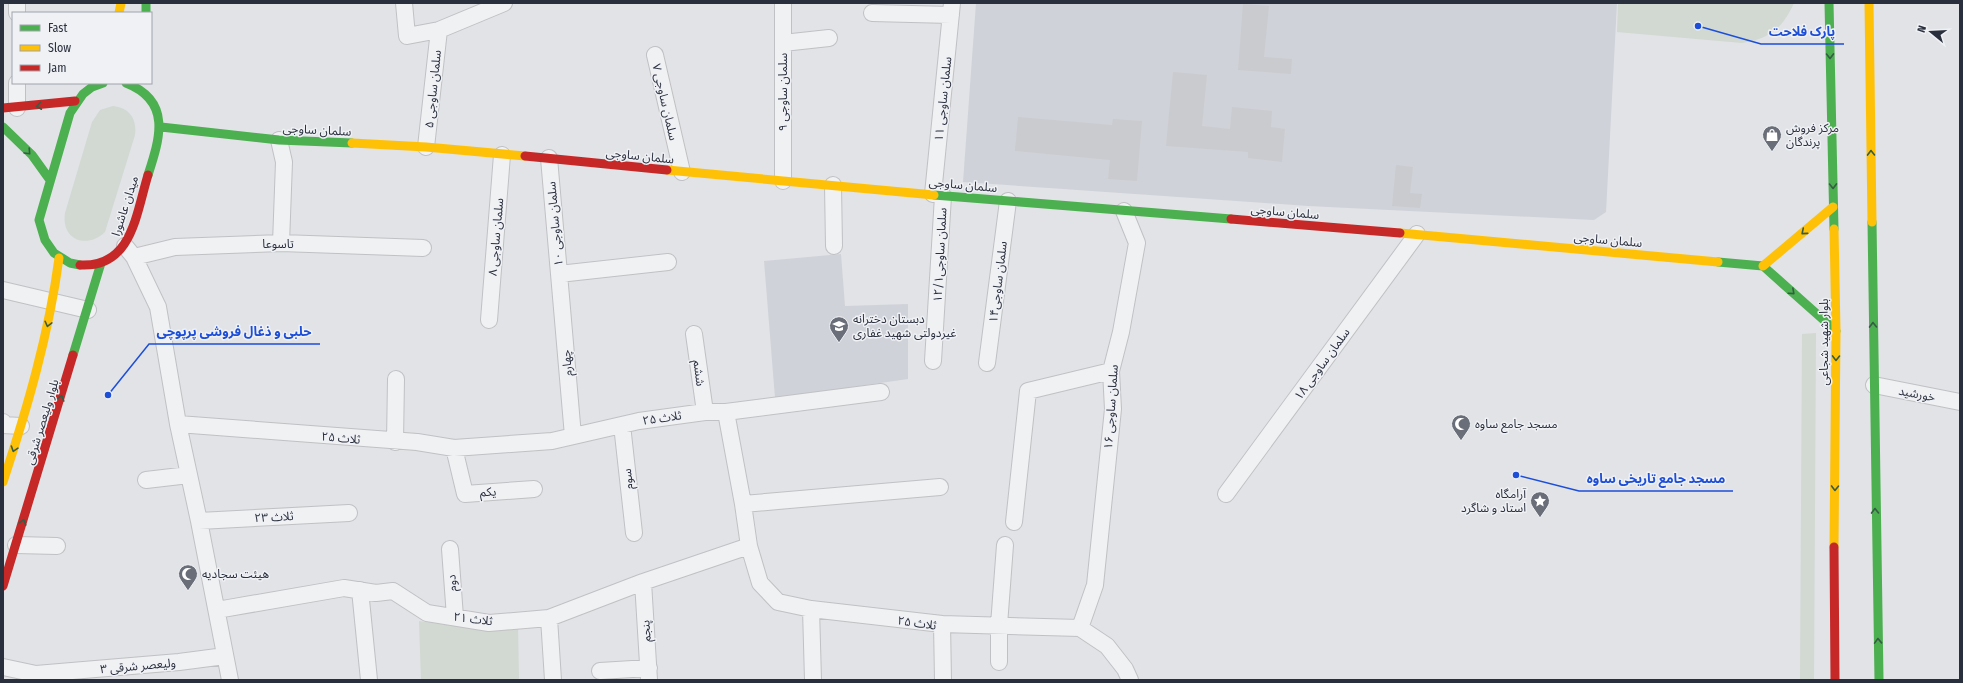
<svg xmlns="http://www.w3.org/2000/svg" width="1963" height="683" viewBox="0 0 1963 683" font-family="'Fira Sans Condensed','Noto Sans Arabic',sans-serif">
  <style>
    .built { fill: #d0d2d9 }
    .green { fill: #d1d9d2 }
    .building { fill: #cacbce }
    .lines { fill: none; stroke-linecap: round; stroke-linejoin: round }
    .street-casing { stroke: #c0c1c4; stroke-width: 18 }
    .street { stroke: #f0f1f3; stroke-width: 16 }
    .fast { stroke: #4caf50; stroke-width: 9 }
    .slow { stroke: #ffc107; stroke-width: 9 }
    .jam { stroke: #c62828; stroke-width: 9 }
    .oneway { stroke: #365c44 }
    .labels { text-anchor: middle; stroke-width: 3; stroke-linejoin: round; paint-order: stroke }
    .street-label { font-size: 12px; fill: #2a2f3d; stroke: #eff1f5 }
    .poi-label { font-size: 12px; fill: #2a2f3d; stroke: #eff1f5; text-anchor: start }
    .leader { fill: none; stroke: #1d4ed8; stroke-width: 1.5 }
    .callout-dot { fill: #1d4ed8; stroke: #eff1f5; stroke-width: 1.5 }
    .callout-label { font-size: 13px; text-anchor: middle; font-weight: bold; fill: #1d4ed8; stroke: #eff1f5; stroke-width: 3; stroke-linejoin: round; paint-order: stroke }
  </style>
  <rect width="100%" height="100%" fill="#e1e3e6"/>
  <path class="built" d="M976,3H1617L1606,212L1594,220L1308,206L963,182Z
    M841,254L845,306L908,304V379L775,398L764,261Z"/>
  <path class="green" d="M1618,3H1794C1782,29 1770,38 1742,43L1617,32Z
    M113,106C130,108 137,119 135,135L105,232C86,250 61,239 65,213L92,122L100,110Z
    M1816,333L1814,680H1800L1802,334Z
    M419,621L474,629L518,627L519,680H421Z"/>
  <path class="building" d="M1243,4L1269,6L1264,57L1292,59L1291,74L1238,70Z
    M1173,72L1207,75L1202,126L1230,129L1232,107L1272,111L1271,127L1285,129L1282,162L1248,158V152L1166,146Z
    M1018,117L1112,125L1113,119L1142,121L1137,181L1108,179L1110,160L1015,151Z
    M1396,165L1413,167L1410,193L1422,194L1420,208L1392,206Z"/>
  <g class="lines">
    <defs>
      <path id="street" d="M404,3L407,36L439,30L504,3
        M783,3V181
        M17,13V3
        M872,13L951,15
        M783,43L829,38
        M655,55L682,172
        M17,83V108
        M279,140L284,162L281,243
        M426,147L439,30
        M549,158L573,436
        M833,185L834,246
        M933,194L952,3
        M125,246L134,257L158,307L178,424L199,521L230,680
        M134,257L175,247L281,243L423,248
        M559,274L668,262
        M3,290L88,310
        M489,320L502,155
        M694,334L705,412
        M933,361L943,196
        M987,363L1008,201
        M1874,385L1960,402
        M726,412L881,392
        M3,422V425L21,426
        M178,424L417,442L454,448L552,441L639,421L705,412H726L743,504L749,546L760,583L778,602L811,609L942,624L943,680
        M622,425L634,533
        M395,442L396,379
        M454,448L465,494L534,489
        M146,480L189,475
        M1226,494L1417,234
        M743,504L940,487
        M199,521L349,513
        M1014,522L1028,391L1111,371
        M16,545L57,546
        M450,549L455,617
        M643,582L649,680
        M360,590L369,680
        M811,609L813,680
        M217,610L344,588L376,593L393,591L427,613L489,623L549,618L643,582L749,546
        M549,618L553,680
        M942,624L1080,628L1107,646L1125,669L1130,680
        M1080,628L1095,585L1113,409L1111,371L1121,332L1137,243L1124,211
        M999,662V625L1005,545
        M3,667L36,674L179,662L225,656
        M600,671L649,668"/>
    </defs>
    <use href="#street" class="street-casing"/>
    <use href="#street" class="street"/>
    <path class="fast" d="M146,3V13
      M1829,3L1834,229
      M126,83C172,101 160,138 148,175
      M3,127L32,155L50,180
      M161,127L279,140L352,143
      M934,195L1231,219
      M1872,222L1879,680
      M1718,262L1763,266L1836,331
      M80,265L70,263L54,253L45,240L39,220L70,113L83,94L92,87L103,83
      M73,355L101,263"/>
    <path class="slow" d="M1869,3L1872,222
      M119,13L121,3
      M352,143L426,147L525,156
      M667,170L934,195
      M1834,229L1836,331L1834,547
      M1400,233L1718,262
      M1763,266L1833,207
      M3,482C27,409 49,334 59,258"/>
    <path class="jam" d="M3,108L75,101
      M525,156L667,170
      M1231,219L1400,233
      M80,265C132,268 136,214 148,175
      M1834,547L1835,680
      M3,586L73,355"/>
  </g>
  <defs><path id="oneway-chevron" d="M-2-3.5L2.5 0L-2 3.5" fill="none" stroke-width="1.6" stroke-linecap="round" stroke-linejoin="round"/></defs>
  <g class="oneway">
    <use href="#oneway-chevron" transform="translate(1830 56) rotate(89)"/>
    <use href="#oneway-chevron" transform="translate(39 106) rotate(173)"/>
    <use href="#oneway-chevron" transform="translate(28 152) rotate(47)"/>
    <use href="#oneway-chevron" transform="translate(1871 153) rotate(-91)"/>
    <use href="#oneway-chevron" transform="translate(1833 186) rotate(89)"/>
    <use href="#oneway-chevron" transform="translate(1804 232) rotate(140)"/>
    <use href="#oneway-chevron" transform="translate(1792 292) rotate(42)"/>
    <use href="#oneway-chevron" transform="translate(48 324) rotate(104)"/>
    <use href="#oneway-chevron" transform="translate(1873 325) rotate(-91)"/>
    <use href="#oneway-chevron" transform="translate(1836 358) rotate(91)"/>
    <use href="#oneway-chevron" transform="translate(61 398) rotate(-73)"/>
    <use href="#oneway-chevron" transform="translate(14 449) rotate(108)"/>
    <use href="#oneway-chevron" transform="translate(1835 488) rotate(91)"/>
    <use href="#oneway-chevron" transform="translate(1875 511) rotate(-91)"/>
    <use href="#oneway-chevron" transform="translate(23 522) rotate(-73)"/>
    <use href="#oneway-chevron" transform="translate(1878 641) rotate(-92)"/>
  </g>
  <defs>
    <symbol id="shop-pin" viewBox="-11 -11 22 30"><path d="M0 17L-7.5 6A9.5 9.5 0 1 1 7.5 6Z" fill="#6a6e78" stroke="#eff1f5"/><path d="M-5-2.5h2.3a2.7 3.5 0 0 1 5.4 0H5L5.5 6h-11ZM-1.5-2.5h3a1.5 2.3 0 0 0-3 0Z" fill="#fff"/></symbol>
    <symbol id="school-pin" viewBox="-11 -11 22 30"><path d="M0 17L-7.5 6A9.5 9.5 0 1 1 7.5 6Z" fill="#6a6e78" stroke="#eff1f5"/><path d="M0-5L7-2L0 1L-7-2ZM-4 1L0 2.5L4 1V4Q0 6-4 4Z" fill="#fff"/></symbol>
    <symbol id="mosque-pin" viewBox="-11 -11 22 30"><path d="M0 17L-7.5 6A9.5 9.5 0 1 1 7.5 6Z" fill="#6a6e78" stroke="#eff1f5"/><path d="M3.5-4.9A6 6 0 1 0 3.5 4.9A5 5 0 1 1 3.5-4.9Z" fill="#fff"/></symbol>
    <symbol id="sight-pin" viewBox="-11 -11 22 30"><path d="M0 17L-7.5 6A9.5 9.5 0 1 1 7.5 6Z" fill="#6a6e78" stroke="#eff1f5"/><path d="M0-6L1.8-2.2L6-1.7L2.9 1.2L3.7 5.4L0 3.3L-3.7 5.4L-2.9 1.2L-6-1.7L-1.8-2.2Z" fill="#fff"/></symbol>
  </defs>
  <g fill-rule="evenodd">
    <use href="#shop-pin" x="1761" y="124" width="22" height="30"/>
    <use href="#school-pin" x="828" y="315" width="22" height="30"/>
    <use href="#mosque-pin" x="1450" y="413" width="22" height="30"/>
    <use href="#sight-pin" x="1529" y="490" width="22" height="30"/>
    <use href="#mosque-pin" x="177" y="563" width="22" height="30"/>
  </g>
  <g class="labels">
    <g class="street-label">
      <text transform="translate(433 89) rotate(-84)" y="4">سلمان ساوجی ۵</text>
      <text transform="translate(783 92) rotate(-90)" y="4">سلمان ساوجی ۹</text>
      <text transform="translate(943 99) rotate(-84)" y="4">سلمان ساوجی ۱۱</text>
      <text transform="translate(665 102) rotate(77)" y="4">سلمان ساوجی ۷</text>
      <text transform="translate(317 130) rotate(3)" y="4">سلمان ساوجی</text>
      <text transform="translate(640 156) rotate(6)" y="4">سلمان ساوجی</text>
      <text transform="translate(963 185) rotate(5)" y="4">سلمان ساوجی</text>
      <text transform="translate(125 206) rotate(-72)" y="4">میدان عاشورا</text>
      <text transform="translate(1285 212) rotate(5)" y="4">سلمان ساوجی</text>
      <text transform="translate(555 224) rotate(-95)" y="4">سلمان ساوجی ۱۰</text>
      <text transform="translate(496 237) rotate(-85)" y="4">سلمان ساوجی ۸</text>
      <text transform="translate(1608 240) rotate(5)" y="4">سلمان ساوجی</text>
      <text x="278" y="248">تاسوعا</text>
      <text transform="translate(940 255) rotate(-87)" y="4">سلمان ساوجی۱۲/۱</text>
      <text transform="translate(998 282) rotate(-83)" y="4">سلمان ساوجی۱۴</text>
      <text transform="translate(1824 342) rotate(-90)" y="4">بلوار شهید شجاعی</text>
      <text transform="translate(567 363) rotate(-95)" y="4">چهارم</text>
      <text transform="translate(1322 364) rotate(-54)" y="4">سلمان ساوجی ۱۸</text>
      <text transform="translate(699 373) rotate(83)" y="4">ششم</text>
      <text transform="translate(1917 394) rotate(11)" y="4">خورشید</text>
      <text transform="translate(1111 407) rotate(-86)" y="4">سلمان ساوجی ۱۶</text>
      <text transform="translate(662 418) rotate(-8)" y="4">ثلاث ۲۵</text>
      <text transform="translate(42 422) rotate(-73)" y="4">بلوار ولیعصر شرقی</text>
      <text transform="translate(341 438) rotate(5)" y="4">ثلاث ۲۵</text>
      <text transform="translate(628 479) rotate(-96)" y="4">سوم</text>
      <text transform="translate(488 492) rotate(-4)" y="4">یکم</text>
      <text transform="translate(274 517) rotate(-3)" y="4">ثلاث ۲۳</text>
      <text transform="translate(452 583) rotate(-94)" y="4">دوم</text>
      <text transform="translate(473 619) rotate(7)" y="4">ثلاث ۲۱</text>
      <text transform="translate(917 623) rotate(8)" y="4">ثلاث ۲۵</text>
      <text transform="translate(646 631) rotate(-94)" y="4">پنجم</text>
      <text transform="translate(138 666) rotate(-5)" y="4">ولیعصر شرقی ۳</text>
    </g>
    <g class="poi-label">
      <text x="1786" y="132">مرکز فروش<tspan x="1786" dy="14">پرندگان</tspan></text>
      <text x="853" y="323">دبستان دخترانه<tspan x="853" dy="14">غیردولتی شهید غفاری</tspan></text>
      <text x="1475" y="428">مسجد جامع ساوه</text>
      <text x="1526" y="498" text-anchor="end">آرامگاه<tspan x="1526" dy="14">استاد و شاگرد</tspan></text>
      <text x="202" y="578">هیئت سجادیه</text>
    </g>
  </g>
  <path class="leader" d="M1698 26L1761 44H1844M108 395L149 344H320M1516 475L1579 491H1733"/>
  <g class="callout-dot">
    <circle cx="1698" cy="26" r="4"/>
    <circle cx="108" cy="395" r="4"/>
    <circle cx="1516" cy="475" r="4"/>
  </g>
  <g class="callout-label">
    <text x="1802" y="36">پارک فلاحت</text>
    <text x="234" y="336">حلبی و ذغال فروشی پرپوچی</text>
    <text x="1656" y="483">مسجد جامع تاریخی ساوه</text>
  </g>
  <rect width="1963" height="683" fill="none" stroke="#2a2f3d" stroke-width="8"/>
  <rect x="12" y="12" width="140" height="72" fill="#eff1f5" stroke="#a0a3ab"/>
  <rect x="20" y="25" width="20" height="6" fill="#4caf50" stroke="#a0a3ab"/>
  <text x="48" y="32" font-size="12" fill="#2a2f3d">Fast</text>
  <rect x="20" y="45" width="20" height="6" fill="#ffc107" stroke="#a0a3ab"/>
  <text x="48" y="52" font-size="12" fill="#2a2f3d">Slow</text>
  <rect x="20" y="65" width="20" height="6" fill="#c62828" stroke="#a0a3ab"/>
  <text x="48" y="72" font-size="12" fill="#2a2f3d">Jam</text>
  <g transform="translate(1931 32) rotate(288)" stroke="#eff1f5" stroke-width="3" paint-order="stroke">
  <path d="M0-3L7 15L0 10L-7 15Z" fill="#2a2f3d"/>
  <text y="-6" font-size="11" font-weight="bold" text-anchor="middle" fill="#2a2f3d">N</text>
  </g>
</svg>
